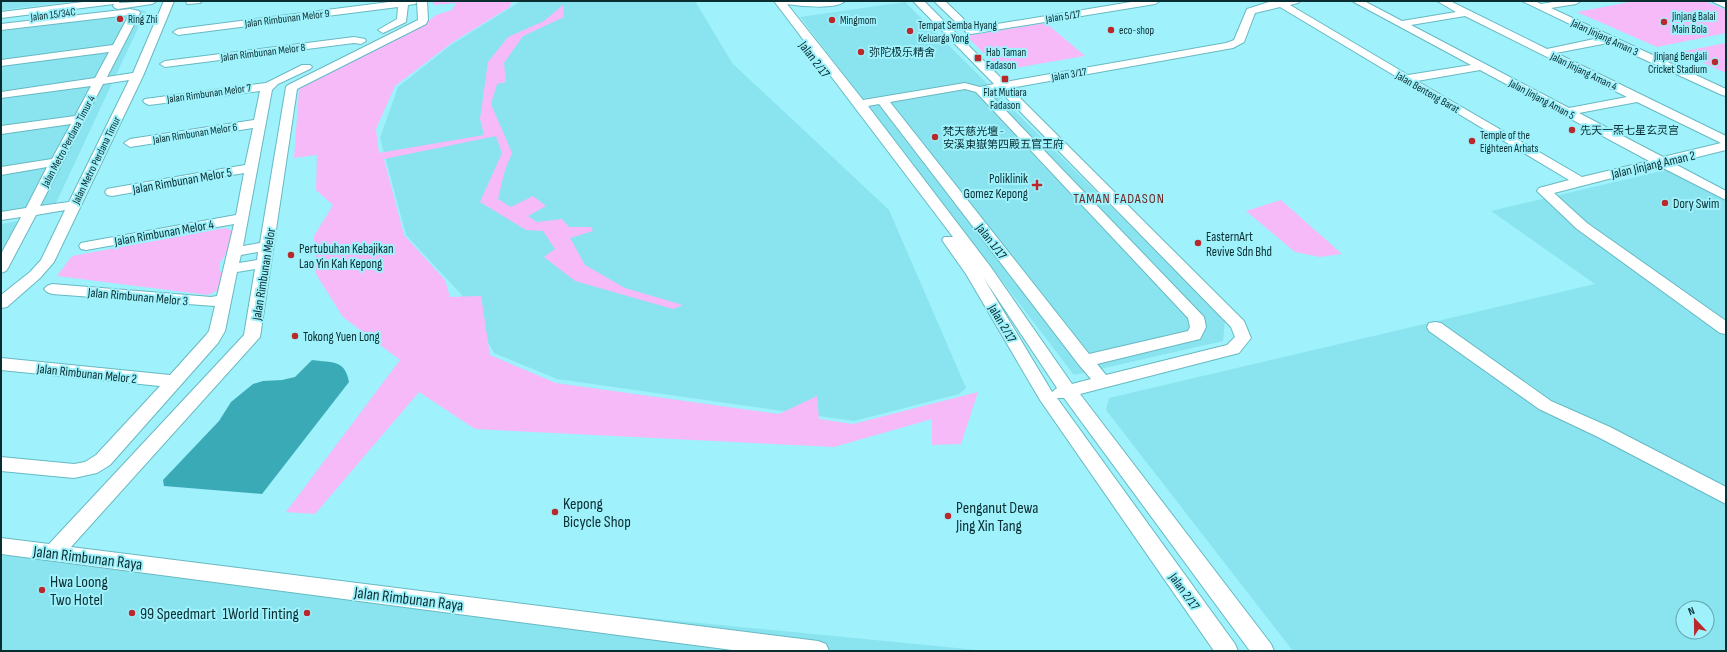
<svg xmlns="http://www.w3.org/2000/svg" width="1727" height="652" viewBox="0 0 1727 652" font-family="'Sofia Sans Condensed','Noto Sans SC',sans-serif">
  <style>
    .built { fill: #89e4ef; fill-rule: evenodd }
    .green { fill: #f7baf9 }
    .water { fill: #3aaab6 }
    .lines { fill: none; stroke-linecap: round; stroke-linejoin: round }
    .minor-casing { stroke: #67b9c2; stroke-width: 2 }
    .minor { fill: #fff; fill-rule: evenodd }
    .poi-dot { fill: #b9292c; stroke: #9ff1fb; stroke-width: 1.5 }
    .labels { text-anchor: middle; stroke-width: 4; stroke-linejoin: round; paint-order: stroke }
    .far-street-label { font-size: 11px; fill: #092d31; stroke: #9ff1fb }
    .far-poi-label { font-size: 11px; fill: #092d31; stroke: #9ff1fb; text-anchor: start }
    .street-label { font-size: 13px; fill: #092d31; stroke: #9ff1fb }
    .poi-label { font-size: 13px; fill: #092d31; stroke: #9ff1fb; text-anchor: start }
    .neighbourhood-label { font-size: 14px; letter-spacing: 1px; fill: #6f2926; stroke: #9ff1fb }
    .near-poi-label { font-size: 16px; fill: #092d31; stroke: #9ff1fb; text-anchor: start }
    .near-street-label { font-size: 16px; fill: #092d31; stroke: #9ff1fb }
  </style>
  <rect width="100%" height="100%" fill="#9ff1fb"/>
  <path class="built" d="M1,1H80L1,10Z
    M521,1H695L732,63L889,210L966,388L959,394L854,421L557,379L494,353L461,294L406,235L380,138L398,87L451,45Z
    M905,2L1225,320L1223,341L1074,375L800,17Z
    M135,9L146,11L55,205L1,213V25Z
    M1666,170L1726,201V651H1293L1106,410L1109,398L1595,284L1491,211ZM1683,608H1707V632H1683Z
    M18,221L1,252V224Z
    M1,555L32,558L987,651H1Z"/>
  <path class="green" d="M433,1H515L511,3L510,7L453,42L395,86L376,129L379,153L484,135L480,119L488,62L508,37L544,21L563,5L564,17L523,36L504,63L506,82L497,84L491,104L512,153L505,170L498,199L511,207L533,196L546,206L528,216L537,222L562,219L569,227H591L593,231L570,238L585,265L625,288L683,305L673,309L575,281L544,257L555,249L543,231L526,230L480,202L502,153L496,136L384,159L404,235L445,280L450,297L481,296L490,355L556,383L779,414L817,396L819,419L853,424L978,392L961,444L932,445V419L834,447L475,429L419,392L315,514L286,512L400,360L343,317L316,274L314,236L333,205L316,190L317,155L294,158L299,89L422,26L436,15L452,10L456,3L433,5Z
    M1635,1H1704L1726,10V33L1657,47L1577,12Z
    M1046,23L1085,56L1002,70L966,36Z
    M1726,43V73L1680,52Z
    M1281,200L1342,254L1320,257L1295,252L1246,211Z
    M225,228L233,231C231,238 230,247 226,253C221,264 215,262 223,276L218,290L208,295L57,276L72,256Z"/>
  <path class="water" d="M312,360C332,363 345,359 349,382L262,494L164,486L163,480L219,421L231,402L253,384L263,381L282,380L295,377Z"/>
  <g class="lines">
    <defs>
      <path id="minor" d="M91,1H120L119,3L157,1L152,4L118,9L115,8L113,6L114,4L1,18V12Z
        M164,1H174L143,76L54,262L40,278L7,307L1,308V295L30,272L41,260L65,210L36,215L8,268L6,271L1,273V254L21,217L1,220V212L26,208L47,167L1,175V167L52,159L71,124L1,134V126L75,116L91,86L1,98V92L95,78L109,52L1,66V60L113,45L129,15L1,30V24L130,9L139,11L140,13L107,77L133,73ZM129,80L69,202L40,206L103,84Z
        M186,1H202L200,3L187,4Z
        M397,1L417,2L415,4L408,5L406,22L383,33L378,30L397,19L398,7L178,35L173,32L178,29Z
        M417,1H427L428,20L426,24L297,89L260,337L71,547L818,641L826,644L829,651H740L1,554V538L49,544L244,335L255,269L237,272L225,331L218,343L110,465L97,473L74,478L1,471V457L74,464L85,462L96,455L160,386L1,370V358L170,375L206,335L209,331L215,306L52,294L47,292L44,289L47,286L52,284L211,297L217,296L234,224L86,250L81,249L79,246L81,243L86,242L236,215L244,173L112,196L107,195L105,192L107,189L112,188L245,165L253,128L130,147L124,143L130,139L254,120L260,91L149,105L145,103L143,101L145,99L266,83L302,65H310L312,67L310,69L278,84L272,90L243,246L260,243L286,87L288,85L418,20ZM258,252L257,260L239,263L241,255Z
        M774,1H845C836,10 799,6 787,4L863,100L965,83L980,87L994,84L913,1H924L1005,82L1226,43L1234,40L1247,9L1272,1H1300L1298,3L1290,5L1408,75L1471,65L1352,1H1364L1402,21L1456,12L1437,1H1450L1547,49L1599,38L1522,1H1535L1541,4L1559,1H1581L1576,4L1551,8L1726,89V96L1722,95L1608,43L1556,53L1726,136V150L1673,163L1726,191V200L1659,166L1554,193L1587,223L1726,321V334L1720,333L1577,229L1537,191L1539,188L1569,180L1280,7L1255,13L1244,42L1233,48L1010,88L1244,321L1251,338L1239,353L1080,394L1271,644L1274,651H1250L1064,398H1057L1235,644L1238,651H1214L1040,400L966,274L942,240L944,237H953ZM1465,16L1627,97L1569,108L1411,25ZM1480,70L1649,161L1582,177L1417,81ZM965,89L976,92L1188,318L1190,327L1188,331L1089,354L890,102ZM999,90L1231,327L1235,337L1227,345L1106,375L1097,364L1200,339L1206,327L1204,317L988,92ZM1637,102L1721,143L1663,157L1579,113ZM879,104L1079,365L1091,379L1072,384L990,266L868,106ZM983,277L1057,388L1052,392Z
        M934,1H945L973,28L1137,1H1160L1155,4L971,34L967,33Z
        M1711,1L1726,2V8Z
        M354,37L365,39L366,41L361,44L354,43L165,67L160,64L165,61Z
        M1435,322L1441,323L1551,401L1610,427L1726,487V504L1598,437L1539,409L1429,331L1427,327L1429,323Z"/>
    </defs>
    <use href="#minor" class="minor-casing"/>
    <use href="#minor" class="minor"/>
  </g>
  <g class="poi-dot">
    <circle cx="120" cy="19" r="4"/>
    <circle cx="832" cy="20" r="4"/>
    <circle cx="1664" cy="22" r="4"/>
    <circle cx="1111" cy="30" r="4"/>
    <circle cx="910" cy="31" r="4"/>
    <circle cx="861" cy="52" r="4"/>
    <rect x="974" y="54" width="8" height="8" rx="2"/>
    <circle cx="1715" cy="62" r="4"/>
    <rect x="1001" y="75" width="8" height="8" rx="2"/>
    <circle cx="1572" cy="130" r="4"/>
    <circle cx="935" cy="137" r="4"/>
    <circle cx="1472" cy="141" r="4"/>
    <path d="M1035 179h4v4h4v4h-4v4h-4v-4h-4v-4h4z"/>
    <circle cx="1665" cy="203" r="4"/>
    <circle cx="1198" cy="243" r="4"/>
    <circle cx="291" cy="255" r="4"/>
    <circle cx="295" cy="336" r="4"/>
    <circle cx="555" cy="512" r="4"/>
    <circle cx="948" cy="516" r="4"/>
    <circle cx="42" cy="590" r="4"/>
    <circle cx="132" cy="613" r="4"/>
    <circle cx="307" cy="613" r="4"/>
  </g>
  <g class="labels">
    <g class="far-street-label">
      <text transform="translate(53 14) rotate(-7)" y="4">Jalan 15/34C</text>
      <text transform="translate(1063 16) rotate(-9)" y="4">Jalan 5/17</text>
      <text transform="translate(287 18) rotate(-7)" y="4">Jalan Rimbunan Melor 9</text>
      <text transform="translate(1605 37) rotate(25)" y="4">Jalan Jinjang Aman 3</text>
      <text transform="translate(263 52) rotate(-7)" y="4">Jalan Rimbunan Melor 8</text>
      <text transform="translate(1584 71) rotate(26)" y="4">Jalan Jinjang Aman 4</text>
      <text transform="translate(1069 74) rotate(-10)" y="4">Jalan 3/17</text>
      <text transform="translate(1428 92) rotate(30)" y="4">Jalan Benteng Barat</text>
      <text transform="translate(209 93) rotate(-8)" y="4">Jalan Rimbunan Melor 7</text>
      <text transform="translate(1542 99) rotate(28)" y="4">Jalan Jinjang Aman 5</text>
      <text transform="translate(195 133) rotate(-9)" y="4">Jalan Rimbunan Melor 6</text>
      <text transform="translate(68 141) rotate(-62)" y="4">Jalan Metro Perdana Timur 4</text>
      <text transform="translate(96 160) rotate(-64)" y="4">Jalan Metro Perdana Timur</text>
    </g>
    <g class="far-poi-label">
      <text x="1672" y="20">Jinjang Balai<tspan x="1672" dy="13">Main Bola</tspan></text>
      <text x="128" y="23">Ring Zhi</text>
      <text x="840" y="24">Mingmom</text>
      <text x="918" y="29">Tempat Semba Hyang<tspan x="918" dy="13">Keluarga Yong</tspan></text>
      <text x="1119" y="34">eco-shop</text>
      <text x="869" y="56">弥陀极乐精舍</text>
      <text x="986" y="56">Hab Taman<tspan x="986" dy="13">Fadason</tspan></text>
      <text x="1707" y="60" text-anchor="end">Jinjang Bengali<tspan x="1707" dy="13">Cricket Stadium</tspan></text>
      <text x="1005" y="96" text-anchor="middle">Flat Mutiara<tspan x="1005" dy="13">Fadason</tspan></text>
      <text x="1580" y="134">先天一炁七星玄灵宫</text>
      <text x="943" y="135">梵天慈光壇 -<tspan x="943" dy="13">安溪東嶽第四殿五官王府</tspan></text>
      <text x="1480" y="139">Temple of the<tspan x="1480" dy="13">Eighteen Arhats</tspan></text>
    </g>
    <g class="street-label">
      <text transform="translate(815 59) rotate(53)" y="5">Jalan 2/17</text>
      <text transform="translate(1653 164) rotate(-13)" y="5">Jalan Jinjang Aman 2</text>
      <text transform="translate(182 180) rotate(-10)" y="5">Jalan Rimbunan Melor 5</text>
      <text transform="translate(164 232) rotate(-10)" y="5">Jalan Rimbunan Melor 4</text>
      <text transform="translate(992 241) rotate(52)" y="5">Jalan 1/17</text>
      <text transform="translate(263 274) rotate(-81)" y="5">Jalan Rimbunan Melor</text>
      <text transform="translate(138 296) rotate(5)" y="5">Jalan Rimbunan Melor 3</text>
      <text transform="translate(1003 323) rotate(59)" y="5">Jalan 2/17</text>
      <text transform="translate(87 373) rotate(6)" y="5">Jalan Rimbunan Melor 2</text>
      <text transform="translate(1185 591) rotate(54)" y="5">Jalan 2/17</text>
    </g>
    <g class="poi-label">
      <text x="1028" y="183" text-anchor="end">Poliklinik<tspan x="1028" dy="15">Gomez Kepong</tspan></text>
      <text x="1673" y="208">Dory Swim</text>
      <text x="1206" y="241">EasternArt<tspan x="1206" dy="15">Revive Sdn Bhd</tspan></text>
      <text x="299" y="253">Pertubuhan Kebajikan<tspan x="299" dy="15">Lao Yin Kah Kepong</tspan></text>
      <text x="303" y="341">Tokong Yuen Long</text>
    </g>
    <g class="neighbourhood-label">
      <text x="1119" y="203">TAMAN FADASON</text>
    </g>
    <g class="near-poi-label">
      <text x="563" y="509">Kepong<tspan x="563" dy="18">Bicycle Shop</tspan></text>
      <text x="956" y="513">Penganut Dewa<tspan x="956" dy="18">Jing Xin Tang</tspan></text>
      <text x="50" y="587">Hwa Loong<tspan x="50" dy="18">Two Hotel</tspan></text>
      <text x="140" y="619">99 Speedmart</text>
      <text x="299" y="619" text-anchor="end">1World Tinting</text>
    </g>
    <g class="near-street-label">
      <text transform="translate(88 557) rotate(7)" y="6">Jalan Rimbunan Raya</text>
      <text transform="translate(409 598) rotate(7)" y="6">Jalan Rimbunan Raya</text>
    </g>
  </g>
  <rect width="1727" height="652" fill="none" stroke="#092d31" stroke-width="4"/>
  <g transform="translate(1695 620) rotate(338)"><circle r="19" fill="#9ff1fb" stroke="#63a3aa"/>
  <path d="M0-3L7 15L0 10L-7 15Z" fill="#b9292c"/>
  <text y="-6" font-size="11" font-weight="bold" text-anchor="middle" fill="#092d31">N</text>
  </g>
</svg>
